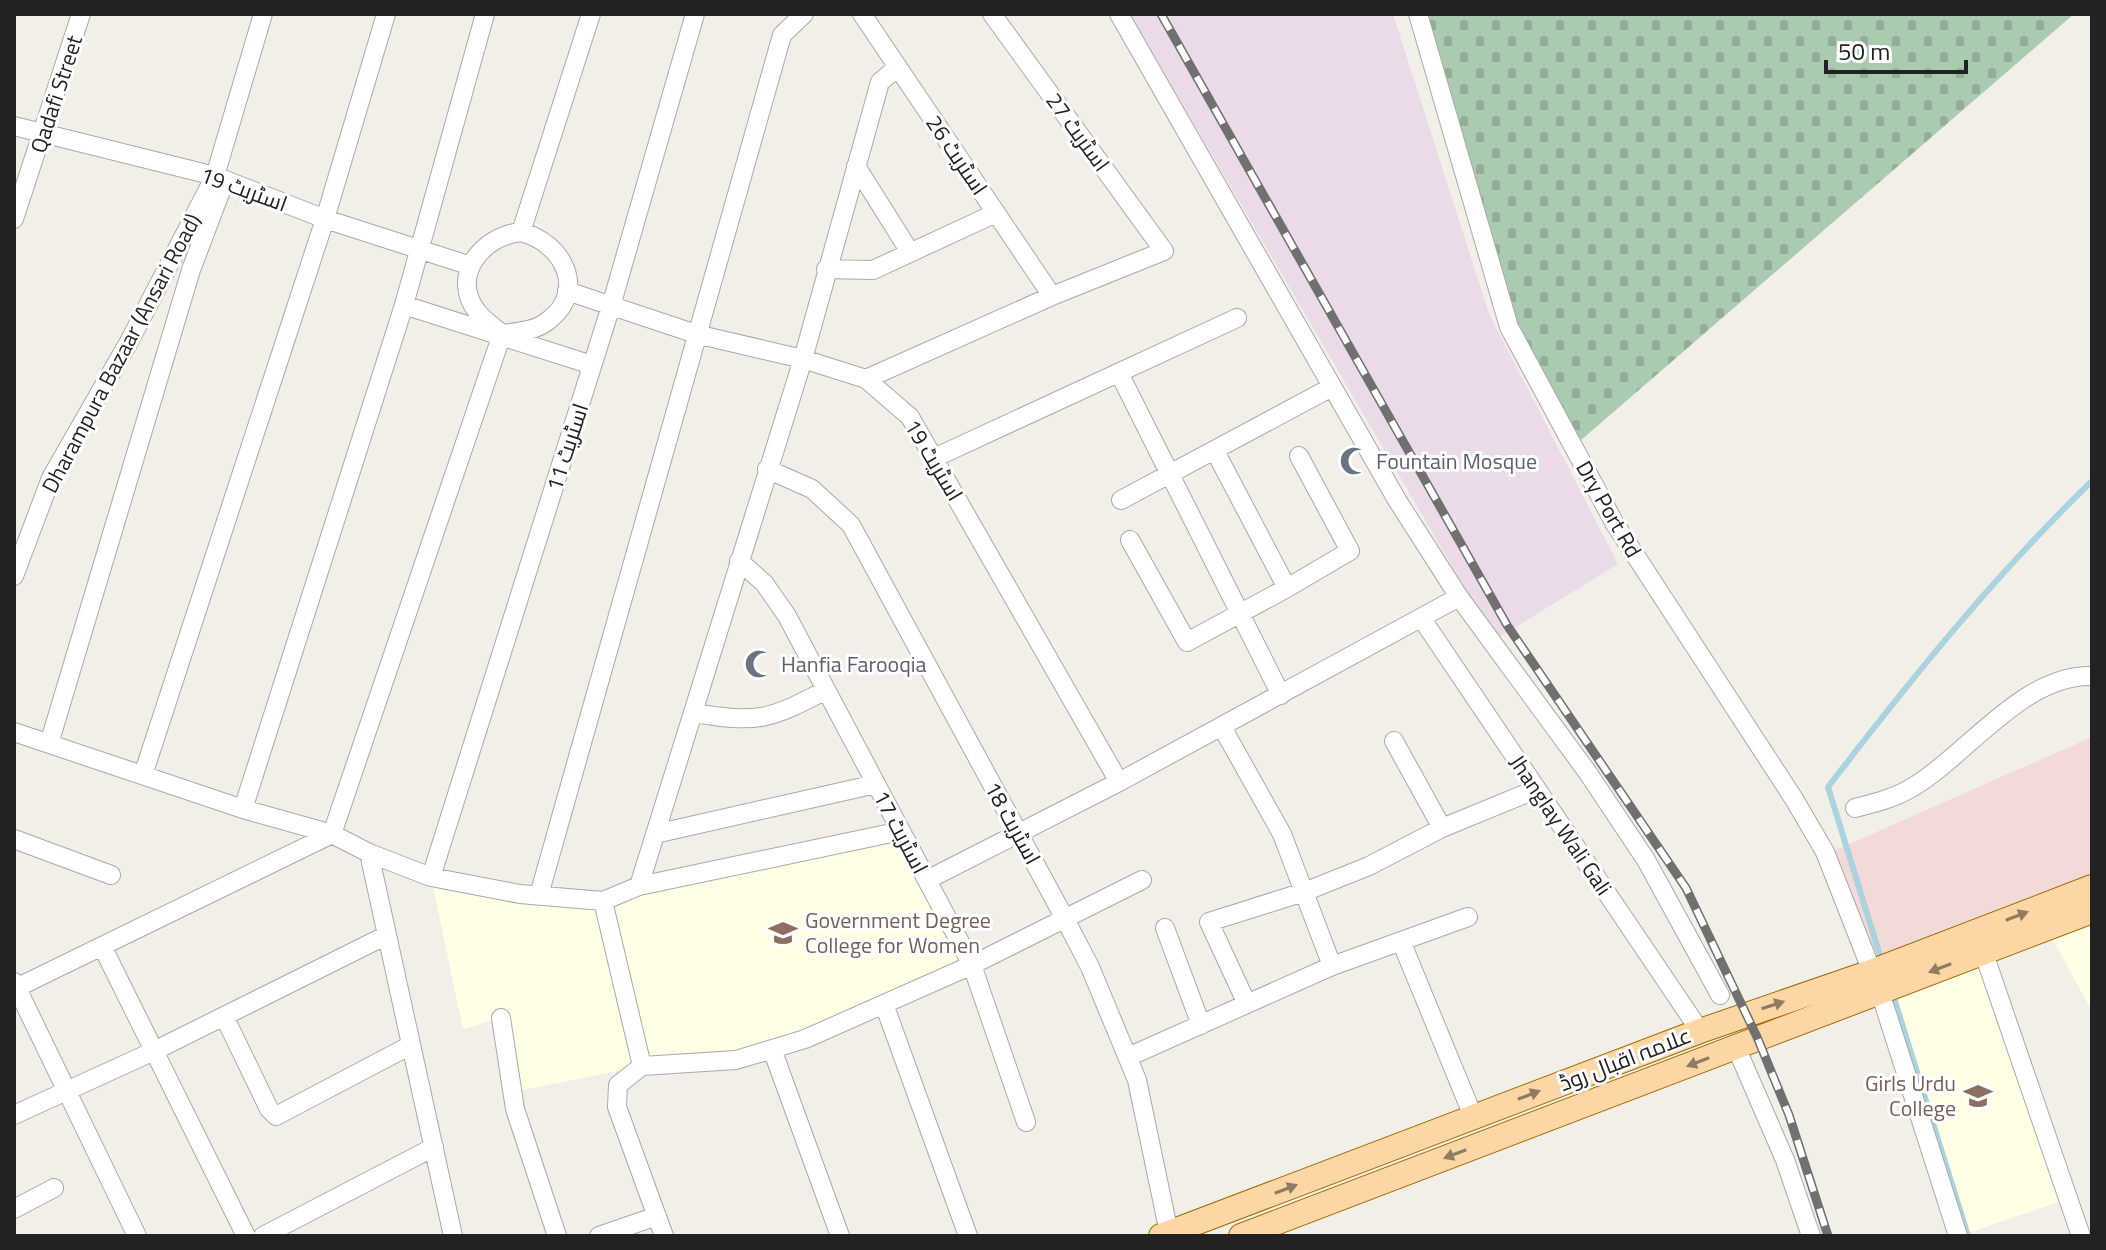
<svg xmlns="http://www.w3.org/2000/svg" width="2106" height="1250" viewBox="0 0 2106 1250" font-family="'Titillium Web',Cairo,sans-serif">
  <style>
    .commercial { fill: #f2dad9 }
    .education { fill: #ffffe5 }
    .railway { fill: #ebdbe8 }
    .cemetery { fill: url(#cemetery-stones) }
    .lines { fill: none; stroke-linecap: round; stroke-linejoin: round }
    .stream { stroke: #aad3df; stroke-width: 6 }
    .minor-casing { stroke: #a9a9a9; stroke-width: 20 }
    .major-casing { stroke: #a06b00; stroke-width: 26 }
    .minor { stroke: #fff; stroke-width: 18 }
    .major { stroke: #fcd6a4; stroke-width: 24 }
    .rail-casing { stroke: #707070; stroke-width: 9 }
    .rail { stroke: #fff; stroke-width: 6; stroke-dasharray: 18; stroke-linecap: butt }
    .oneway { fill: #8f7c63 }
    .labels { text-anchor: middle; stroke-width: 6; stroke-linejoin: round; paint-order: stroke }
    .street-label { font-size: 22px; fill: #222; stroke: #fff }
    .worship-label { font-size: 22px; fill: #5b616d; stroke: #fff; text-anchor: start }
    .education-label { font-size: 22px; fill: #785e54; stroke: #fff; text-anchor: start }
  </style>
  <defs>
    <pattern id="cemetery-stones" width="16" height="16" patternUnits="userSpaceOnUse" patternTransform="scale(2)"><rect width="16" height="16" fill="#aacbaf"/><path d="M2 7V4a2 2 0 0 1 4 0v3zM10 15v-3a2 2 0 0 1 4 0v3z" fill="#92ae96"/></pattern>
  </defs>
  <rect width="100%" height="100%" fill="#f2efe9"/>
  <path class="commercial" d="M2092,737V884L1872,971L1831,852Z"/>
  <path class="education" d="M901,831L972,965L772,1049L642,1066L513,1092L501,1018L463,1029L431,877L603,901Z
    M2092,924V1011L2053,940Z
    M1985,957L2068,1199L1968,1233L1892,992Z"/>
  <path class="railway" d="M1130,14H1393L1489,314L1618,564L1495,640Z"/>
  <path class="cemetery" d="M1415,14H2074L1573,447L1509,327Z"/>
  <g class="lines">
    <path class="stream" d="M1882,962L1828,787C1911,679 1994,576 2092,481
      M1893,995L1968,1236"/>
    <defs>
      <path id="minor" d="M862,14L1052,296
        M1418,14L1509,327L1615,524L1794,799L1825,852L1880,992L1958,1236
        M14,126L215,176L325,219L471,266
        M856,166L910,252
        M14,219L81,14
        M521,232C562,242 588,290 549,320C536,331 518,332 502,334C494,327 485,321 478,313C449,276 482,236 521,232Z
        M521,232L591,14
        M826,269L873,270L996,213
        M567,291L696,334L803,359L866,379L910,417L1119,782
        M404,305L592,365
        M1119,373L1281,695
        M866,379L1052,296L1164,251L992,14
        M1215,451L1287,588L1350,551L1299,456
        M934,458L1237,318
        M767,469L812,489L851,525L1064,917L1090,967L1137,1080L1169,1233
        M1121,500L1332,387
        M1130,540L1187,642L1287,588
        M739,561L764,583L787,616L972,965L1026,1122
        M14,576L51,478L130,340L215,176L263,14
        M1459,597L1588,773L1646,860L1720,995
        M1422,619L1700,1031
        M693,713C758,723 767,721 826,690
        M1222,727L1282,834L1332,966
        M14,732L243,809L332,834L369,853L431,877L520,894L603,901L639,886L803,359L880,82L898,67
        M1394,741L1442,828
        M49,744L191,270L225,180
        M143,775L325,219L386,14
        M1855,808C1875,803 1895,798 1913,787C1967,755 2023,674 2092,676
        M243,809L404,305L485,14
        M655,834L876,784
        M14,839L111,875
        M369,853L453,1236
        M431,877L611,306L695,14
        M927,880L1119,782L1459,597L1397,500L1119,14
        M639,886L901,831
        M539,895L782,35L804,14
        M603,901L642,1066L618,1085L617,1107L664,1236
        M1165,928L1201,1025
        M1401,941L1473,1116
        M103,948L246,1236
        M1983,951L2081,1236
        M14,982L137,1236
        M14,989L332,834L502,334
        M884,1004L968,1236
        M1247,1004L1209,922L1304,892L1369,866L1442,828L1537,789
        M224,1016L269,1109L276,1116L411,1045
        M501,1018L515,1109L557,1236
        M1736,1047L1785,1160L1811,1236
        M772,1049L840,1236
        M1128,1057L1332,966L1468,917
        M642,1066L736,1060L805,1039L972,965L1142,880
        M14,1115L154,1051L387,935
        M14,1209L54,1188
        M263,1236L434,1147
        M599,1236L657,1216"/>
      <path id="major" d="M1161,1236L1700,1031L1871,972L2092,887
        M1241,1236L2092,911"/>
    </defs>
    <use href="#minor" class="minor-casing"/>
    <use href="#major" class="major-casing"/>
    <use href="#minor" class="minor"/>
    <use href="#major" class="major"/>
    <defs>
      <path id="rail" d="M1161,14L1507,625L1686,888L1757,1037L1789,1115L1828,1236"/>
    </defs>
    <use href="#rail" class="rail-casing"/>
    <use href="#rail" class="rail"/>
  </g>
  <defs><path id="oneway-solid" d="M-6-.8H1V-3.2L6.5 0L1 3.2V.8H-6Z" transform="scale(2)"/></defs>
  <g class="oneway">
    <use href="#oneway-solid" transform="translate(2017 916) rotate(-21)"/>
    <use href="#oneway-solid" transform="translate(1940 968) rotate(159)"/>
    <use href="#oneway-solid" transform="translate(1773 1005) rotate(-18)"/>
    <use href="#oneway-solid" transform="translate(1698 1062) rotate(159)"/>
    <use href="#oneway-solid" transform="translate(1529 1095) rotate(-21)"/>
    <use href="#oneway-solid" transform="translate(1455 1154) rotate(159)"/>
    <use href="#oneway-solid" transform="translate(1286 1189) rotate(-21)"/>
  </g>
  <defs>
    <symbol id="mosque-bare" viewBox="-9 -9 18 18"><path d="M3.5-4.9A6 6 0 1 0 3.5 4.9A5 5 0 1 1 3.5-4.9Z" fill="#6b7280" stroke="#fff" stroke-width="2.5" paint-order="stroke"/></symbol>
    <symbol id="university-bare" viewBox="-9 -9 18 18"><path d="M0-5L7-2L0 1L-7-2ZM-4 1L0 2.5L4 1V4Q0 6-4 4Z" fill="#8d6e63" stroke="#fff" stroke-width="2.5" paint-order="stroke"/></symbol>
    <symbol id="school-bare" viewBox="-9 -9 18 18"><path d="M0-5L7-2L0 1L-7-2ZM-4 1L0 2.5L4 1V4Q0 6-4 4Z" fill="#8d6e63" stroke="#fff" stroke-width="2.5" paint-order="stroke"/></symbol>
  </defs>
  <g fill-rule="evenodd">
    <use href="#mosque-bare" x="1334" y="441" width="40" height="40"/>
    <use href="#mosque-bare" x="739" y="644" width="40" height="40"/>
    <use href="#university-bare" x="763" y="913" width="40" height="40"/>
    <use href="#school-bare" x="1958" y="1076" width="40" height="40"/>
  </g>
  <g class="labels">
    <g class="street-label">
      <text transform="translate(56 94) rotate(-72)" y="8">Qadafi Street</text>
      <text transform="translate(1078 132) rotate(54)" y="8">اسٹریٹ 27</text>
      <text transform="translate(957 155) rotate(56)" y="8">اسٹریٹ 26</text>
      <text transform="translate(244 189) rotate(20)" y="8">اسٹریٹ 19</text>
      <text transform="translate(121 353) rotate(-62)" y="8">Dharampura Bazaar (Ansari Road)</text>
      <text transform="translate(567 447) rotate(-72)" y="8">اسٹریٹ 11</text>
      <text transform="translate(934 460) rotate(59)" y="8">اسٹریٹ 19</text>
      <text transform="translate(1609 509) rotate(60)" y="8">Dry Port Rd</text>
      <text transform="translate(1013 823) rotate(61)" y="8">اسٹریٹ 18</text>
      <text transform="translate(1561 825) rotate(56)" y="8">Jhanglay Wali Gali</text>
      <text transform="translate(901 832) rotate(62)" y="8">اسٹریٹ 17</text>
      <text transform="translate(1625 1059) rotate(-21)" y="8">علامہ اقبال روڈ</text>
    </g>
    <g class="worship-label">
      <text x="1376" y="469">Fountain Mosque</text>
      <text x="781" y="672">Hanfia Farooqia</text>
    </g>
    <g class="education-label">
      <text x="805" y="928">Government Degree<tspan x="805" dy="25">College for Women</tspan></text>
      <text x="1956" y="1091" text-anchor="end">Girls Urdu<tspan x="1956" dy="25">College</tspan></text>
    </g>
  </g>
  <rect width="2106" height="1250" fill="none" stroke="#222222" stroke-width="32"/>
  <path d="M1826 60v12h140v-12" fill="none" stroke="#222222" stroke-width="4"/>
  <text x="1838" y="60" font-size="24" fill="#222222" stroke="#ffffff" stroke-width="6" paint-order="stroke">50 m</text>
</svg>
